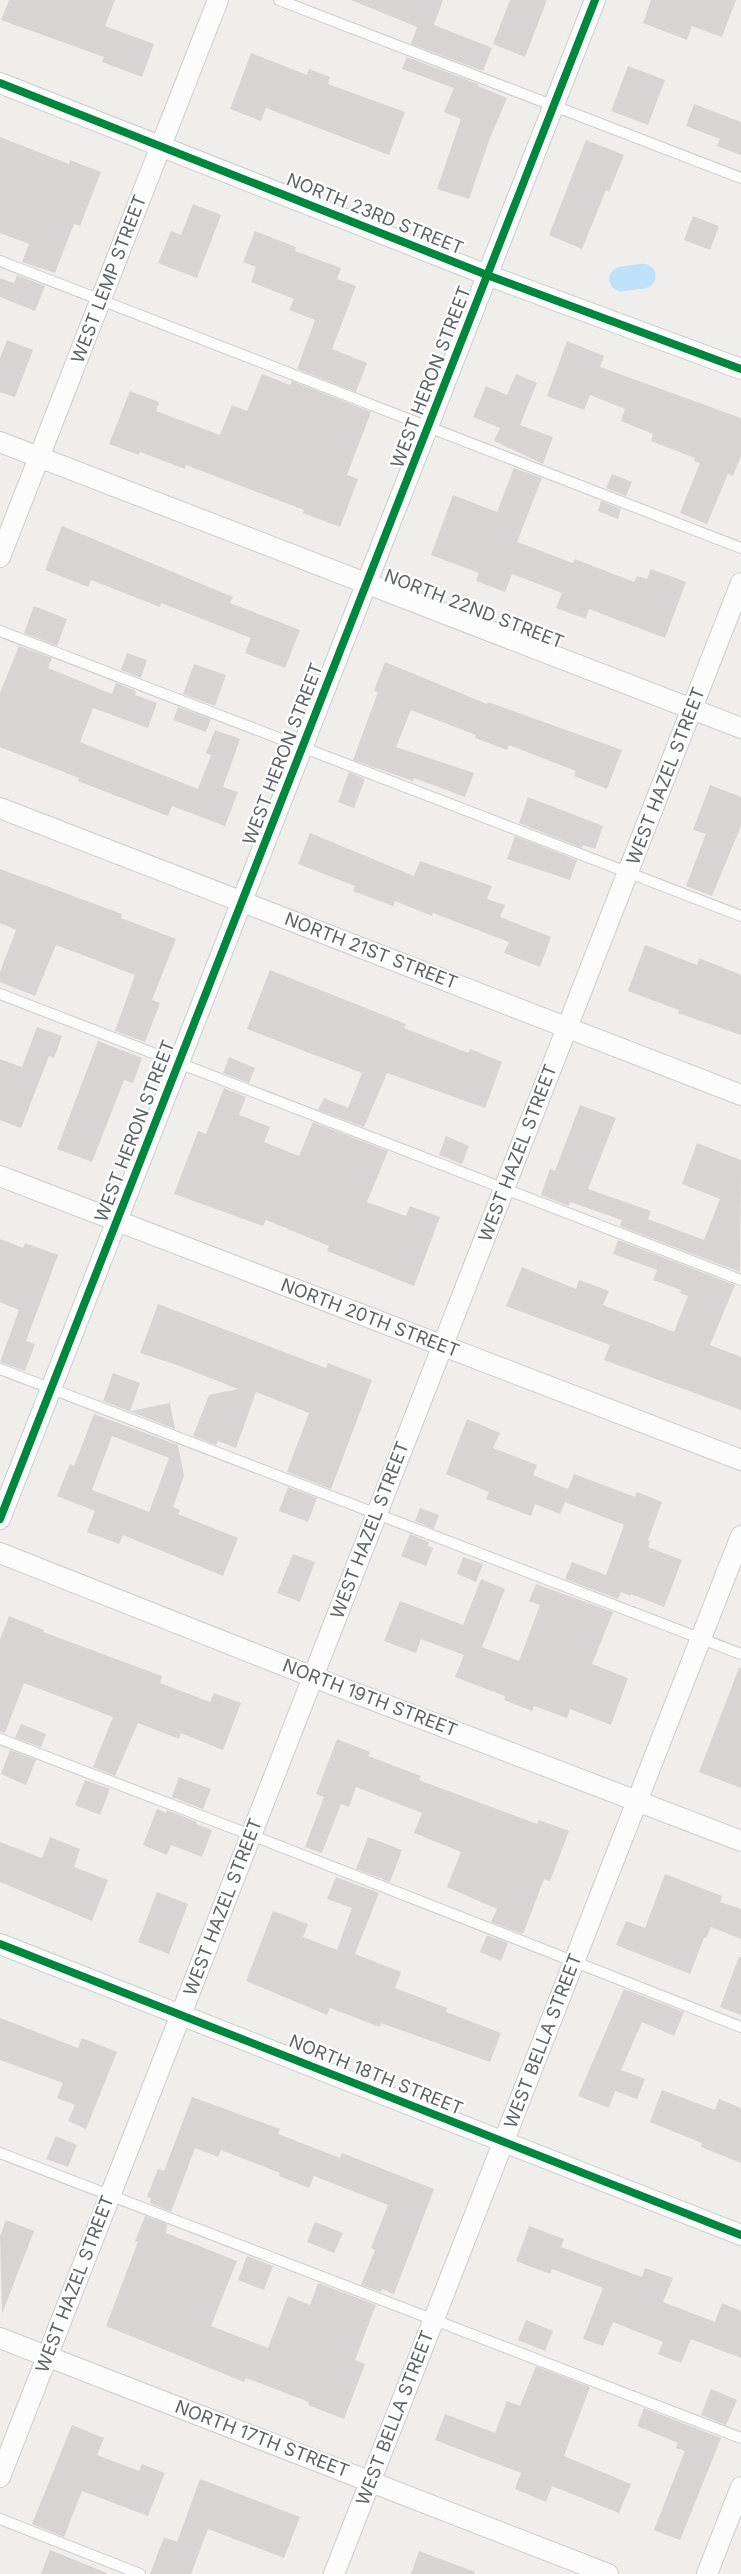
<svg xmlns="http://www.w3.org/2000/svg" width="741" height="2574" viewBox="0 0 741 2574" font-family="Inter,sans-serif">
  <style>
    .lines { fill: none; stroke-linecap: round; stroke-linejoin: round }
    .canal { stroke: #bfe0f9; stroke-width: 25 }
    .building { fill: #d6d5d3; fill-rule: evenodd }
    .lane-casing { stroke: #cbcccc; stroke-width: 12 }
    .street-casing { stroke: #cbcccc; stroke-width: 22 }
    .lane { stroke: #fdfcfc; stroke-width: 10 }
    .street { stroke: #fdfcfc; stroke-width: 20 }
    .cycleway-casing { stroke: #fff; stroke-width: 11 }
    .cycleway { stroke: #00873e; stroke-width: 8 }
    .labels { text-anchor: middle; stroke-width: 4.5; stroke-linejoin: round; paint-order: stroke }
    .street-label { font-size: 18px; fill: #5f6368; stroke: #fff }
  </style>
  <rect width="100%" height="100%" fill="#efeeea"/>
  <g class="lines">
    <path class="canal" d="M622,279L643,276"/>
  </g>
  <path class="building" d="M9,0H115L105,26L154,44L142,77L102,62L104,57L1,20Z
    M351,0H443L434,25L492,48L483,71L411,44L417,27Z
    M510,0H547L525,57L493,44Z
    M651,0H736L722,37L692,26L687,40L643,23Z
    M251,53L307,75L309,69L330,77L328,84L405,112L389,155L266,108L261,121L230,109Z
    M407,57L478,84V86L507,98L490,138L469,199L437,189L461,119L444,112L454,88L402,69Z
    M628,66L665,80L648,125L611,111Z
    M694,104L741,122V155L717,146L720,139L686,126Z
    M0,137L69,164L70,160L101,172L80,226L74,224L55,273L22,262L29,244L0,233Z
    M586,140L624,155L609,192L606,190L582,249L549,235Z
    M193,204L221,215L197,278L158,263L171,231L181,235Z
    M693,216L719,226L710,250L684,240Z
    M255,231L296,247L295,251L341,268L337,279L356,286L332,349L367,363L356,392L297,369L315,320L289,310L294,299L251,282L256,267L243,262Z
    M17,275L45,286L35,311L0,297V278L14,283Z
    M7,340L33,350L15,397L0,392V358Z
    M567,341L604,356L600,367L741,418V456L733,476L728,474L707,524L680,513L700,463L694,461L695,458L651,441L653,434L621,421L625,409L590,395L584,410L547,396Z
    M262,374L290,385L292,381L371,412L347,475L358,479L340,527L303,513L304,510L186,465L185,469L140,452L139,455L109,444L130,391L159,402L156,411L220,435L232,405L247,411Z
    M516,374L537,383L520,425L553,437L543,464L494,441L500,428L473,417L486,386L507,395Z
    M514,468L542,478L517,542L573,563L575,559L634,582L637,576L647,579L651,569L686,582L665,638L589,609L586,619L556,608L562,593L512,574L505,592L476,581L479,573L431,555L453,495L497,512Z
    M612,474L632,482L626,496L606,488Z
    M601,501L621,509L618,519L598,511Z
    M62,526L233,597L230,603L300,630L285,668L245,653L251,638L161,603L160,607L91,580L88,587L45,570Z
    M34,606L67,619L57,646L24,633Z
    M19,646L52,658L48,668L112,694L116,683L136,691L135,695L157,703L148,728L93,708L80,742L198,789L211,755L206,753L215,730L240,739L223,787L238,792L225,826L172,806L168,816L78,781L79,778L0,747V693Z
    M127,653L147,660L141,678L121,670Z
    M385,662L487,704L488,702L622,750L607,789L574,776L576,771L509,745L507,750L475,738L476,735L411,710L396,747L474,773L465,797L414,778L413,781L353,760L378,692L374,691Z
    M194,664L226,675L215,706L183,694Z
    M178,707L211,719L206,732L173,720Z
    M349,772L365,779L354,808L338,802Z
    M710,785L741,797V826L712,896L686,886L706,834L693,830Z
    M528,797L603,826L595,849L583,845L582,848L519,823Z
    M310,833L414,876L420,861L492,886L487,899L505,905L500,917L551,937L540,967L504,953L509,942L433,913L432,916L395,901L393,906L353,891L355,886L298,864Z
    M515,836L577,860L570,880L507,859Z
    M0,869L122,914L121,918L176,939L152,1000L160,1003L145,1042L115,1031L135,975L56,945L35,996L0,982V972L16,930L0,923Z
    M645,945L697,965L699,958L741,975V1035L678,1013L679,1010L628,991Z
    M270,970L406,1024L404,1028L468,1053L470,1049L502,1062L485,1108L387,1073L364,1127L318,1110L324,1098L348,1108L362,1073L247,1029Z
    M37,1027L62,1036L54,1058L49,1056L21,1128L0,1120V1059L22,1067Z
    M98,1041L142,1058L133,1083L124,1080L92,1162L57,1149Z
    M229,1057L255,1068L249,1083L223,1073Z
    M224,1088L246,1097L239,1115L270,1127L264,1142L299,1156L313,1122L388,1151L367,1202L406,1216L410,1206L440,1217L414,1286L327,1251L329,1246L266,1220L263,1226L174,1194L198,1131L206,1134Z
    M580,1105L616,1118L588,1189L651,1211L648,1219L704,1240L720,1199L682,1184L697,1143L741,1160L740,1272L622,1227L620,1225L622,1220L570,1202L569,1206L541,1195L550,1169L555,1171Z
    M446,1136L469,1146L462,1164L439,1155Z
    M0,1239L23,1248L25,1243L58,1255L26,1341L35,1344L25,1371L0,1362L19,1310L0,1302Z
    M618,1240L735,1285L710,1345L741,1357V1410L604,1360L610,1345L506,1306L522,1267L576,1289L579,1280L609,1291L603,1305L674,1332L688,1296L680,1293L681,1290L653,1280L657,1270L613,1254Z
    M158,1304L326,1368L328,1363L372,1380L331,1489L287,1472L309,1413L256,1392L236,1448L218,1441L216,1445L193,1436L209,1395L238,1389L180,1366L140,1353Z
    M113,1373L140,1383L130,1411L170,1403L175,1429L103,1401Z
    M94,1414L178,1445L184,1476L173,1507L180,1510L178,1514L238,1538L223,1576L123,1535L119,1544L87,1532L95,1511L57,1496L70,1464L74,1466ZM112,1436L169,1458L149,1512L92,1490Z
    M467,1419L500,1433L493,1448L537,1465L533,1475L568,1489L574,1474L635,1497L637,1492L662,1502L648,1540L650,1541L648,1547L682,1560L664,1607L631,1594L630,1596L621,1592L618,1599L565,1579L572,1562L606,1575L624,1525L565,1502L560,1514L535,1504L531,1516L486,1499L489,1492L446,1474Z
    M288,1487L317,1498L308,1522L279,1511Z
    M420,1508L439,1515L434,1529L415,1521Z
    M410,1534L429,1542L428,1546L433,1548L426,1566L401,1556Z
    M293,1554L315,1562L300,1602L277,1593Z
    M463,1557L483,1564L476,1582L457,1574Z
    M481,1579L505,1589L482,1647L519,1661L540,1605L529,1601L536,1584L613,1612L592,1664L628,1678L611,1725L570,1709L567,1718L534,1706L532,1711L504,1700L505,1696L455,1677L464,1655L421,1639L416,1653L384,1641L400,1601L463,1625Z
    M9,1616L44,1630L43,1632L162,1676L160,1683L210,1702L214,1693L241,1703L223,1750L181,1733L179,1739L138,1723L115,1776L93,1767L113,1717L24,1683L5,1733L0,1732V1640Z
    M739,1668H741V1788L699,1772Z
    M21,1724L46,1734L41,1747L15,1738Z
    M337,1739L370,1752L368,1756L421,1776L419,1780L537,1824L539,1820L569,1831L550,1881L544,1879L523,1934L491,1922L497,1909L447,1887L461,1852L414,1833L422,1813L356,1787L349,1807L341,1804L322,1853L305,1847L324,1797L316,1794Z
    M10,1750L36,1760L26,1785L1,1774Z
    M179,1777L211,1789L203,1809L172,1797Z
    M85,1780L110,1789L100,1815L75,1805Z
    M157,1809L166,1813L167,1810L197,1822L196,1824L212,1830L202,1857L171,1845L167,1855L143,1845Z
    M50,1837L80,1849L74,1867L108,1880L92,1921L0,1882V1842L42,1858Z
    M368,1837L402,1850L390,1882L356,1869Z
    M665,1874L722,1896L720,1902L741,1909V1939L711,1927L706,1938H704L690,1974L616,1945L626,1921L645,1928Z
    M336,1877L379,1893L355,1954L401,1972L395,1988L447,2008L446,2012L501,2033L490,2062L381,2023L380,2027L330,2008L327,2015L246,1981L273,1911L308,1924L303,1937L337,1950L352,1908L327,1899Z
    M157,1892L188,1904L169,1954L138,1942Z
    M487,1935L508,1943L501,1961L480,1952Z
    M739,1957H741V2015L720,2007Z
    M624,1989L684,2012L674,2036L642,2022L621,2070L645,2079L637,2099L615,2091L609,2108L578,2096Z
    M0,2018L78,2048L82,2038L117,2052L86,2129L68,2121L75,2105L57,2098L63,2083L0,2060Z
    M662,2090L715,2110L719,2099L741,2108V2163L701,2147L702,2143L650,2122Z
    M192,2097L280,2129L278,2134L340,2158L342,2153L434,2189L394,2294L382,2289L381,2292L361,2285L375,2250L371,2248L388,2205L314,2176L309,2188L279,2176L280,2173L221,2150L218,2157L195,2148L171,2212L150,2203L151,2198L147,2197L158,2169L164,2171Z
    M56,2136L77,2145L68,2167L46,2159Z
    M145,2216L167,2224L166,2233L237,2261L211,2326L268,2348L288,2296L310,2305L318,2283L376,2305L355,2360L365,2364L344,2419L308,2405L309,2402L246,2378L244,2382L106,2326L138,2242L135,2241Z
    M6,2220L34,2231L2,2314L0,2236Z
    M315,2222L343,2233L334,2253L307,2242Z
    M529,2226L564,2239L561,2247L642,2277L645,2268L673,2278L663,2302L715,2322L722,2303L741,2311V2358L691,2339L681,2363L658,2354L663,2342L613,2322L603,2346L583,2339L603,2288L552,2269L550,2274L516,2261Z
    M247,2256L273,2266L264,2290L238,2280Z
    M526,2320L553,2331L545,2351L518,2340Z
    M536,2366L590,2387L564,2456L631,2484L619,2513L552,2486L546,2502L515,2489L521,2473L435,2440L445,2414L495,2433L507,2401L520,2406Z
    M711,2389L737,2400L726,2425L701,2415Z
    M644,2408L721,2438L680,2540L654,2530L685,2451L676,2448L678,2443L637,2426Z
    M72,2425L104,2438L97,2455L139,2471L142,2464L165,2473L148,2516L82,2491L64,2537L32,2524Z
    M200,2479L300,2517L284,2558L208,2529L191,2574H150L164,2537L177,2542Z
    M50,2550L107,2573V2574H41Z
    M419,2551L475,2572L474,2574H411Z"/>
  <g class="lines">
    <defs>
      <path id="lane" d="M279,0L741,178
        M0,261L741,548
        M0,631L741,916
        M0,994L741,1280
        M0,1369L741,1654
        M0,1739L251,1835L741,2027
        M0,2153L741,2438
        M0,2519L140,2574"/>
      <path id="street" d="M0,83L487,275L741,369
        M0,442L741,728
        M0,557L218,0
        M0,808L741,1095
        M0,1176L741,1460
        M0,1519L595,0
        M0,1553L313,1677L741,1841
        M0,1944L741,2235
        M0,2338L608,2574
        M0,2477L741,583
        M334,2574L741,1536
        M707,2574L741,2487"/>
    </defs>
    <use href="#lane" class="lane-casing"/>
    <use href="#street" class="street-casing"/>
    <use href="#lane" class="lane"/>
    <use href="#street" class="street"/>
    <defs>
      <path id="cycleway" d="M0,83L487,275L741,369
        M0,1519L595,0
        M0,1944L741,2235"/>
    </defs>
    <use href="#cycleway" class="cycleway-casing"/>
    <use href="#cycleway" class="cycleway"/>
  </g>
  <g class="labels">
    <g class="street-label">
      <text transform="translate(375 214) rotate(22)" y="6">NORTH 23RD STREET</text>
      <text transform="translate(109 279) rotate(-69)" y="6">WEST LEMP STREET</text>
      <text transform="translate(431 377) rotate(-69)" y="6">WEST HERON STREET</text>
      <text transform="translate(474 609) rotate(21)" y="6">NORTH 22ND STREET</text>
      <text transform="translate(283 754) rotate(-69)" y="6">WEST HERON STREET</text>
      <text transform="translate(666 776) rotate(-69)" y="6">WEST HAZEL STREET</text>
      <text transform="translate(371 951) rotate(21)" y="6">NORTH 21ST STREET</text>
      <text transform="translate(135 1131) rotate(-69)" y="6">WEST HERON STREET</text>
      <text transform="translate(518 1153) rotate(-69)" y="6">WEST HAZEL STREET</text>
      <text transform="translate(370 1318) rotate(21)" y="6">NORTH 20TH STREET</text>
      <text transform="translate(370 1530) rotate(-69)" y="6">WEST HAZEL STREET</text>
      <text transform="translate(370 1698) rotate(21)" y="6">NORTH 19TH STREET</text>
      <text transform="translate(223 1907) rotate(-69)" y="6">WEST HAZEL STREET</text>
      <text transform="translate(543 2041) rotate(-69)" y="6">WEST BELLA STREET</text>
      <text transform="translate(376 2075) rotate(22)" y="6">NORTH 18TH STREET</text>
      <text transform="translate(75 2284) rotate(-69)" y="6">WEST HAZEL STREET</text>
      <text transform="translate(395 2418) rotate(-69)" y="6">WEST BELLA STREET</text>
      <text transform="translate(262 2439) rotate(21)" y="6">NORTH 17TH STREET</text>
    </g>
  </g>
</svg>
